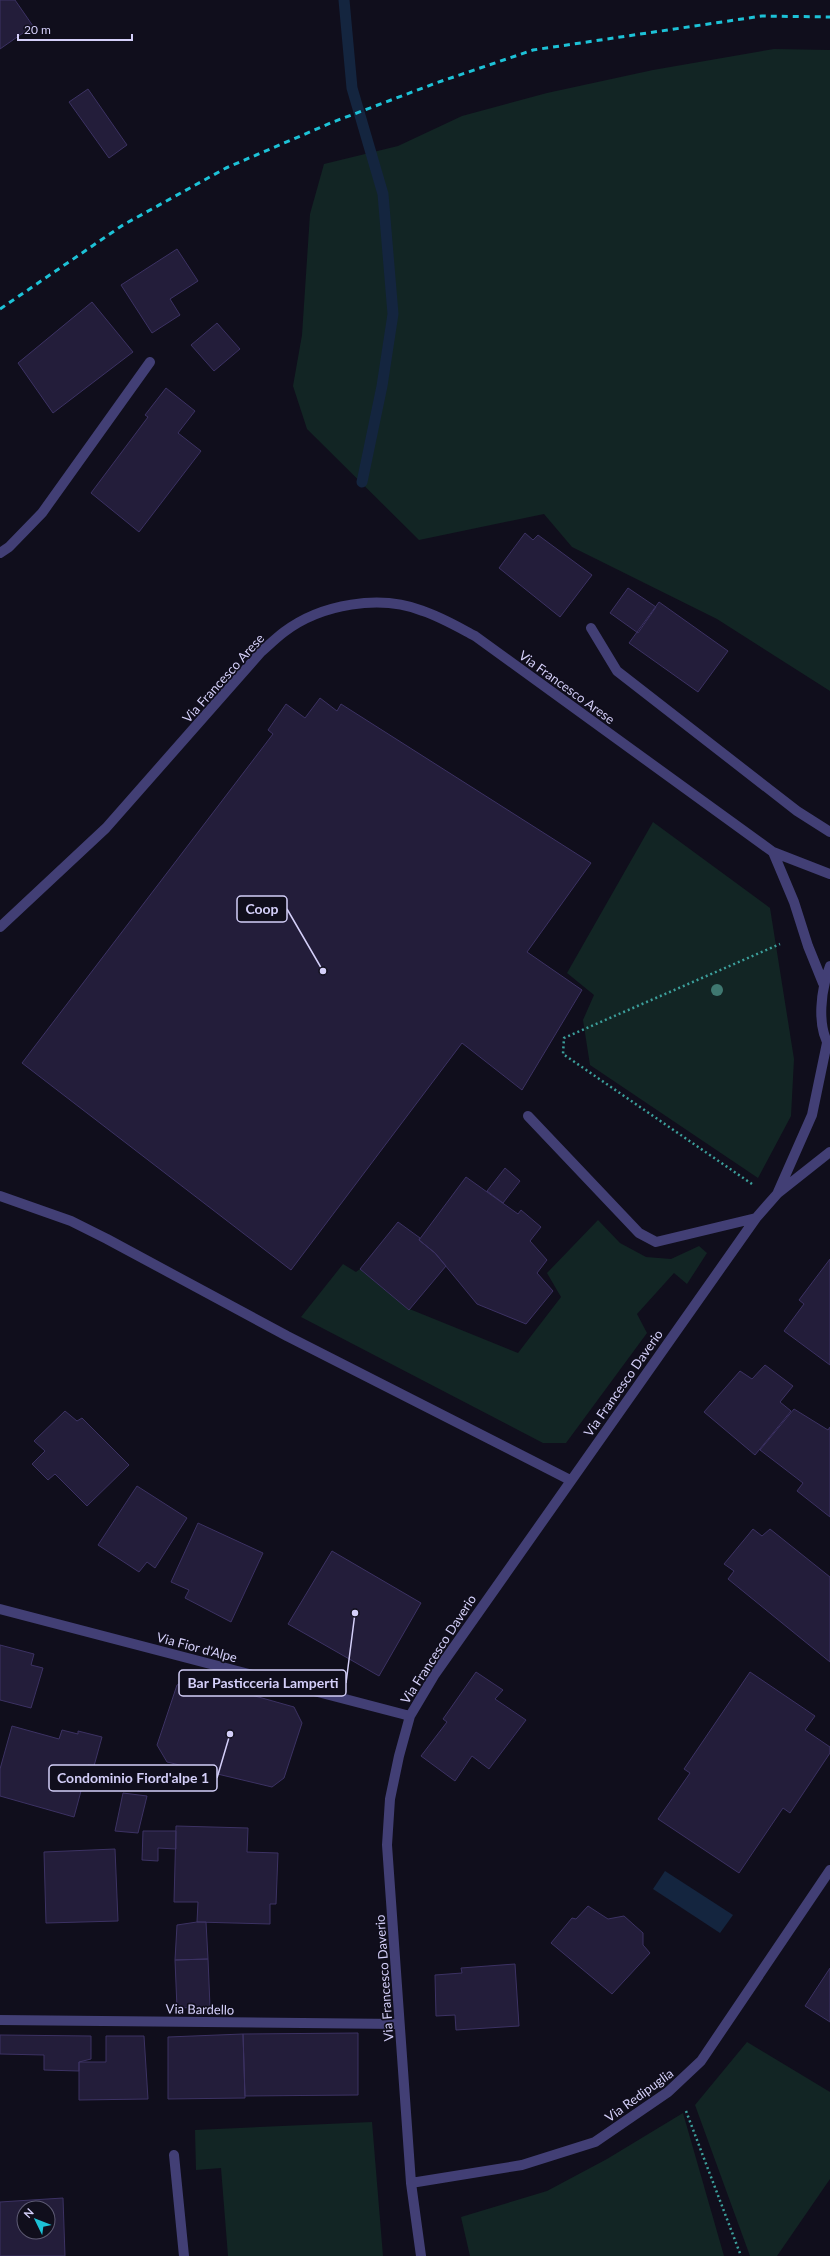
<svg xmlns="http://www.w3.org/2000/svg" width="830" height="2256" viewBox="0 0 830 2256" font-family="Lato,sans-serif">
  <style>
    .green { fill: #122524 }
    .water { fill: #14253f }
    .lines { fill: none; stroke-linecap: round; stroke-linejoin: round }
    .stream { stroke: #14253f; stroke-width: 11 }
    .building { fill: #231d3a; stroke: #3c3263; fill-rule: evenodd }
    .path { stroke: #3c9f9b; stroke-width: 2.5; stroke-dasharray: 2 3; stroke-linecap: butt }
    .minor { stroke: #423f75; stroke-width: 10 }
    .rail { stroke: #1dc2d7; stroke-width: 3; stroke-dasharray: 6 5; stroke-linecap: butt }
    .tree { fill: #3f7870 }
    .labels { text-anchor: middle; stroke-width: 3.5; stroke-linejoin: round; paint-order: stroke }
    .street-label { font-size: 13px; fill: #d4cff9; stroke: #100e1c }
    .leader { fill: none; stroke: #d4cff9; stroke-width: 1.5 }
    .callout-dot { fill: #d4cff9; stroke: #100e1c; stroke-width: 1.5 }
    .callout { fill: #100e1c; stroke: #d4cff9; stroke-width: 1.5 }
    .callout-label { font-size: 14px; text-anchor: middle; font-weight: bold; fill: #d4cff9 }
  </style>
  <rect width="100%" height="100%" fill="#100e1c"/>
  <path class="green" d="M774,49L830,50V691L717,619L572,547L544,514L419,540L307,429L293,386L302,335L310,214L324,164L398,146L462,116L547,93L653,70Z
    M653,822L770,908L794,1059L791,1116L758,1178L590,1065L583,1020L594,995L567,973Z
    M598,1220L620,1243L646,1257L671,1259L699,1246L707,1253L687,1284L674,1273L637,1314L647,1333L566,1443H543L301,1317L343,1264L356,1272L360,1269L407,1308L518,1353L561,1297L547,1273Z
    M747,2042L830,2092V2179L777,2256H750L695,2105Z
    M683,2113L724,2256H470L461,2217L547,2191L607,2159Z
    M372,2122L383,2256H228L221,2168L196,2170L195,2130Z"/>
  <path class="water" d="M665,1871L733,1915L720,1933L653,1889Z"/>
  <g class="lines">
    <path class="stream" d="M344,0L352,88L383,194L393,314L382,386L362,482"/>
  </g>
  <path class="building" d="M0,0H15L33,26L0,49Z
    M88,89L127,145L109,158L69,102Z
    M177,249L198,281L170,299L180,315L152,333L121,285Z
    M92,302L133,352L53,413L18,363Z
    M217,323L240,349L214,371L191,345Z
    M166,388L195,411L178,433L201,451L139,532L91,493L148,417L145,415Z
    M525,533L533,540L538,535L592,575L560,617L499,568Z
    M628,588L656,607L638,633L610,613Z
    M659,602L728,651L698,692L629,643Z
    M320,698L337,711L341,704L591,863L527,952L582,990L522,1090L462,1043L291,1270L22,1063L273,734L268,730L286,704L305,718Z
    M505,1168L520,1181L503,1203L487,1191Z
    M466,1177L518,1214L521,1210L541,1227L530,1241L547,1260L537,1273L553,1291L526,1324L477,1304L435,1253L419,1240Z
    M398,1222L420,1238L419,1240L435,1253L446,1266L409,1310L360,1269Z
    M830,1259V1365L784,1331L804,1304L799,1300Z
    M765,1365L793,1386L780,1402L791,1411L755,1455L704,1412L740,1371L752,1379Z
    M794,1409L828,1430L830,1427V1517L797,1491L803,1483L760,1450Z
    M65,1411L77,1421L82,1418L129,1465L87,1506L55,1474L48,1480L32,1464L45,1451L34,1441Z
    M137,1486L187,1518L155,1568L147,1562L139,1572L98,1545Z
    M198,1523L263,1553L231,1622L185,1598L189,1590L171,1582Z
    M753,1529L762,1536L770,1529L830,1577V1662L728,1579L734,1571L724,1564Z
    M332,1551L421,1603L379,1676L288,1624Z
    M0,1645L34,1654L31,1665L43,1668L31,1708L0,1700Z
    M476,1672L503,1690L495,1699L526,1720L489,1769L472,1756L455,1781L421,1756L447,1722L443,1719Z
    M750,1672L815,1716L805,1730L830,1747V1753L790,1813L783,1808L739,1873L658,1819L690,1773L684,1769Z
    M191,1678L294,1707L302,1723L284,1778L272,1787L167,1762L157,1745L177,1685Z
    M12,1726L59,1739L62,1730L78,1734V1731L102,1737L94,1766L88,1765L74,1817L0,1796V1769Z
    M123,1793L147,1796L138,1833L115,1831Z
    M176,1826L248,1828L247,1852L278,1853L276,1904H270V1924L197,1922L198,1902H174Z
    M143,1831H176V1849L158,1848V1861L142,1860Z
    M115,1849L118,1921L46,1923L44,1852Z
    M588,1906L608,1919L624,1916L643,1933V1945L650,1953L612,1994L551,1943L572,1918L576,1919Z
    M197,1922H206L208,1959L175,1960L177,1925Z
    M208,1959L210,2007L177,2008L175,1960Z
    M515,1964L519,2026L456,2030L455,2015L436,2016L435,1975L462,1973L461,1968Z
    M830,1968V2022L805,2006Z
    M358,2033V2095L245,2096L243,2034Z
    M243,2034L245,2098L168,2099V2037Z
    M0,2035L91,2036V2059L79,2062V2071L44,2070V2055L0,2054Z
    M106,2036H144L148,2099L79,2100V2062H106Z
    M63,2198L65,2256H0V2202ZM24,2208H48V2232H24Z"/>
  <g class="lines">
    <path class="path" d="M752,1184L563,1054L564,1038L780,944
      M686,2111L741,2256"/>
    <path class="minor" d="M0,553L9,547L42,513L150,362
      M591,628L617,671L797,811L830,832
      M773,852L794,902L808,946L823,983
      M0,927L106,828L261,652C269,645 276,638 284,632C321,604 380,594 423,611C441,617 458,627 475,636L773,852L830,874
      M830,966C821,989 816,1026 830,1047
      M528,1116L639,1233L656,1242L756,1218
      M778,1192L812,1115L827,1043
      M0,1196L71,1221L107,1239L287,1336L570,1480
      M0,1609L410,1716
      M0,2020L399,2024
      M174,2155L184,2256
      M411,2183L522,2165L595,2142L668,2092L701,2061L830,1870
      M421,2256L411,2183L387,1845L390,1799L399,1756L410,1716L435,1674L756,1218L778,1193L830,1152"/>
    <path class="rail" d="M0,309L123,225L226,168L333,122L436,83L533,50L762,16L830,17"/>
  </g>
  <circle class="tree" cx="717" cy="990" r="6"/>
  <g class="labels">
    <g class="street-label">
      <text transform="translate(223 678) rotate(-48)" y="5">Via Francesco Arese</text>
      <text transform="translate(567 687) rotate(36)" y="5">Via Francesco Arese</text>
      <text transform="translate(623 1383) rotate(-55)" y="5">Via Francesco Daverio</text>
      <text transform="translate(197 1647) rotate(15)" y="5">Via Fior d'Alpe</text>
      <text transform="translate(438 1649) rotate(-57)" y="5">Via Francesco Daverio</text>
      <text transform="translate(384 1978) rotate(-94)" y="5">Via Francesco Daverio</text>
      <text transform="translate(200 2009) rotate(1)" y="5">Via Bardello</text>
      <text transform="translate(639 2095) rotate(-36)" y="5">Via Redipuglia</text>
    </g>
  </g>
  <path class="leader" d="M323 971L287 909M355 1613L346 1683M230 1734L217 1778"/>
  <g class="callout-dot">
    <circle cx="323" cy="971" r="4"/>
    <circle cx="355" cy="1613" r="4"/>
    <circle cx="230" cy="1734" r="4"/>
  </g>
  <g class="callout">
    <rect x="237" y="896" width="50" height="26" rx="4"/>
    <rect x="179" y="1670" width="167" height="26" rx="4"/>
    <rect x="49" y="1765" width="168" height="26" rx="4"/>
  </g>
  <g class="callout-label">
    <text x="262" y="914">Coop</text>
    <text x="263" y="1688">Bar Pasticceria Lamperti</text>
    <text x="133" y="1783">Condominio Fiord'alpe 1</text>
  </g>
  <g transform="translate(36 2220) rotate(313)"><circle r="19" fill="#100e1c" stroke="#5e5b74"/>
  <path d="M0-3L7 15L0 10L-7 15Z" fill="#1dc2d7"/>
  <text y="-6" font-size="11" font-weight="bold" text-anchor="middle" fill="#d4cff9">N</text>
  </g>
  <path d="M18 34v6h114v-6" fill="none" stroke="#d4cff9" stroke-width="2"/>
  <text x="24" y="34" font-size="12" fill="#d4cff9" stroke="#100e1c" stroke-width="3" paint-order="stroke">20 m</text>
</svg>
